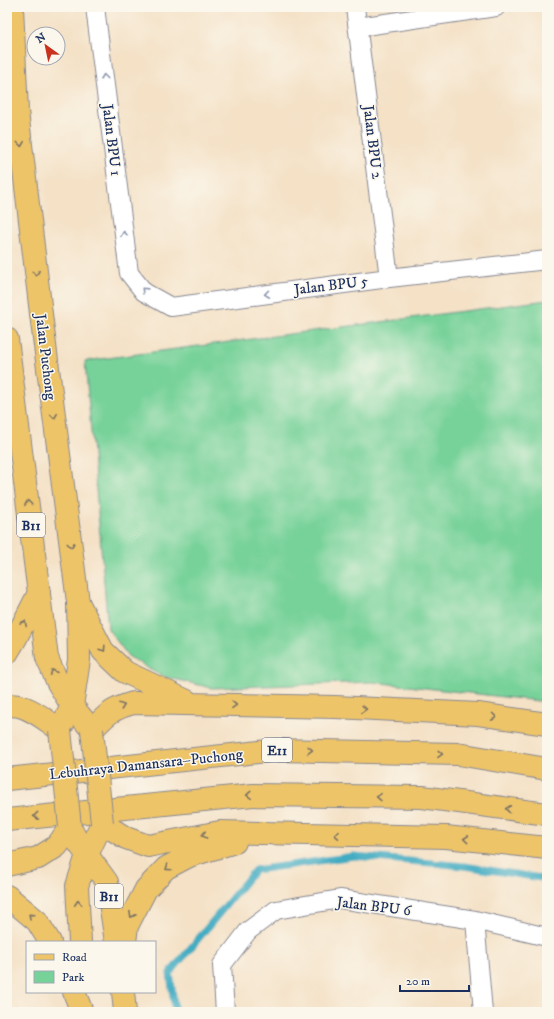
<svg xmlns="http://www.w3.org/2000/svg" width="554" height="1019" viewBox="0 0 554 1019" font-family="'IM FELL DW Pica',serif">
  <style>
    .green { fill: #77d299; stroke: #49807c }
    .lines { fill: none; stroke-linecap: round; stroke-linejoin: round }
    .stream { stroke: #43acc2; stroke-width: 7 }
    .minor-casing { stroke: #888892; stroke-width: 20 }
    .primary-casing { stroke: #888892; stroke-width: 24 }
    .motorway-casing { stroke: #888892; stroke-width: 24 }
    .minor { stroke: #fff; stroke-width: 18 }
    .primary { stroke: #eec469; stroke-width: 22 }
    .motorway { stroke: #eec469; stroke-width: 22 }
    .primary-bridge-casing { stroke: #888892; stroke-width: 24; stroke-linecap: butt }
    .primary-bridge { stroke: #eec469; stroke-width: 22 }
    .oneway { stroke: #8d97ae }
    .oneway2 { stroke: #7a7263 }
    .labels { text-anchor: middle; stroke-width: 3; stroke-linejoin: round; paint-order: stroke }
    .shield { fill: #fbf7ec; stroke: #5e6b89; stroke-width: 1 }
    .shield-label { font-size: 14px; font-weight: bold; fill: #1b2f5e }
    .street-label { font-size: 15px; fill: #1b2f5e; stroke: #fbf7ec }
  </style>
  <rect width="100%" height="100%" fill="#fbf7ec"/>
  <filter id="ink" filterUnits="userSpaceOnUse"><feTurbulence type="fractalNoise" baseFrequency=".025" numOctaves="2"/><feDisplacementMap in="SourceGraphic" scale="8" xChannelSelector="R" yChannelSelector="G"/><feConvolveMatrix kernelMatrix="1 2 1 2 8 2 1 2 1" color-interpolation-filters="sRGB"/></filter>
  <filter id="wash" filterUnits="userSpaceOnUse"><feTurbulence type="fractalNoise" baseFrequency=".012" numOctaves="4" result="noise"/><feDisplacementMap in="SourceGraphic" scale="16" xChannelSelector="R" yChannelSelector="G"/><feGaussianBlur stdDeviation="0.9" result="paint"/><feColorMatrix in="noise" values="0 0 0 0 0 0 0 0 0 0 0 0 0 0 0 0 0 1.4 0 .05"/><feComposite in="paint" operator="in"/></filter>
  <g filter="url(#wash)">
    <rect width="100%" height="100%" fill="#f4e1c6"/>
    <path class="green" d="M547,300V702L373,682L212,688L161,676L128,656L108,629L85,361Z"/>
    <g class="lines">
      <path class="stream" d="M175,1012L170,973L255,870L354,856L464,866L547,879"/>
    </g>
  </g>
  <g filter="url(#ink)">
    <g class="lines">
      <defs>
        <path id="minor" d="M95,7L129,273L144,292L171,307L389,278L547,260
          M355,7L389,278
          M358,27L496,7
          M475,920L483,1012
          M225,1012L222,965L248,931L276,910L340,899L475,920L547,937"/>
        <path id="primary" d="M12,7L17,111L42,322L78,602L79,660L72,706L60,730
          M7,339L47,658L58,683L72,706L92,730
          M70,827L77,841L107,882L116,942
          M80,942L77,886L87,855L102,823
          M123,992L125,1012"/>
        <path id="motorway" d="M78,602L103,651L125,672L187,701
          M7,653L16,638L39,593
          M7,706C24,701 47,721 60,730
          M92,730C107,714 112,709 133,703L335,707L478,714L547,724
          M7,779L277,750L458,754L547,769
          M7,820L253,795L422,797L547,814
          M102,823L126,838L148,846L220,832L446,837L547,848
          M7,865L38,858L57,846L70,827
          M7,896L37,921L50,942
          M125,942L127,926L146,889L166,868L189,856L235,842
          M74,992L82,1012"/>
      </defs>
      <use href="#minor" class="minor-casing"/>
      <use href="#primary" class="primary-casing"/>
      <use href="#motorway" class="motorway-casing"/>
      <use href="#minor" class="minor"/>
      <use href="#primary" class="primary"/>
      <use href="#motorway" class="motorway"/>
      <defs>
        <path id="primary-bridge" d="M60,730L70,827
          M92,730L102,823"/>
      </defs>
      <use href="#primary-bridge" class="primary-bridge-casing"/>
      <use href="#primary-bridge" class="primary-bridge"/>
    </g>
    <defs><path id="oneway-chevron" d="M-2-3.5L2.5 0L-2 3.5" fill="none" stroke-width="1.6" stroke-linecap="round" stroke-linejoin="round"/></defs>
    <g class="oneway">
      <use href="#oneway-chevron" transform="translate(104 77) rotate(-97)"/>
      <use href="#oneway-chevron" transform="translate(124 234) rotate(-97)"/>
      <use href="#oneway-chevron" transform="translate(144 290) rotate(-136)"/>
      <use href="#oneway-chevron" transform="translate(267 294) rotate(172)"/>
    </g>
    <g class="oneway2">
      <use href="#oneway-chevron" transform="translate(21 144) rotate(83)"/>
      <use href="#oneway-chevron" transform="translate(36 273) rotate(83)"/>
      <use href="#oneway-chevron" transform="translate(54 416) rotate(83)"/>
      <use href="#oneway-chevron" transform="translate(28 503) rotate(-97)"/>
      <use href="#oneway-chevron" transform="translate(71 545) rotate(83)"/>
      <use href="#oneway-chevron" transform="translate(24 623) rotate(-63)"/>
      <use href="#oneway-chevron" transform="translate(103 649) rotate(57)"/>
      <use href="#oneway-chevron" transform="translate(53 672) rotate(-113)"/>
      <use href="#oneway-chevron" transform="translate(234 705) rotate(1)"/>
      <use href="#oneway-chevron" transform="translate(122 706) rotate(-19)"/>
      <use href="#oneway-chevron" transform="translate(364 709) rotate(3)"/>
      <use href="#oneway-chevron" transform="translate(494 717) rotate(8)"/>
      <use href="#oneway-chevron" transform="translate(310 750) rotate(2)"/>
      <use href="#oneway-chevron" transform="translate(440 754) rotate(2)"/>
      <use href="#oneway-chevron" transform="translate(249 795) rotate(176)"/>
      <use href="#oneway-chevron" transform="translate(379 797) rotate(-179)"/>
      <use href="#oneway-chevron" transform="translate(508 809) rotate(-172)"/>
      <use href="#oneway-chevron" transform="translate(36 816) rotate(174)"/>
      <use href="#oneway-chevron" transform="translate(204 835) rotate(169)"/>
      <use href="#oneway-chevron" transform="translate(337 835) rotate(-179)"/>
      <use href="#oneway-chevron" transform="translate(466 839) rotate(-174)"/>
      <use href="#oneway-chevron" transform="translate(168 868) rotate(146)"/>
      <use href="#oneway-chevron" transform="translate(78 903) rotate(-93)"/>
      <use href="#oneway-chevron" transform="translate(132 915) rotate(117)"/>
      <use href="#oneway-chevron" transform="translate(31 916) rotate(-138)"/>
    </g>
  </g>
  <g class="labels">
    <g class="shield">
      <rect x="17" y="513" width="28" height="24" rx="3"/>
      <rect x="262" y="738" width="30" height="24" rx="3"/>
      <rect x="95" y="884" width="28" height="24" rx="3"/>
    </g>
    <g class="shield-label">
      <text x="31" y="530">B11</text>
      <text x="277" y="755">E11</text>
      <text x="109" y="901">B11</text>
    </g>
    <g class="street-label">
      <text transform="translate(112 140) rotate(83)" y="5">Jalan BPU 1</text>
      <text transform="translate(373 142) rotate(83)" y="5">Jalan BPU 2</text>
      <text transform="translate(331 285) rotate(-7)" y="5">Jalan BPU 5</text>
      <text transform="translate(46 357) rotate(83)" y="5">Jalan Puchong</text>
      <text transform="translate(146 764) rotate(-6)" y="5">Lebuhraya Damansara–Puchong</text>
      <text transform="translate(374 906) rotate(7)" y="5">Jalan BPU 6</text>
    </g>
  </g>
  <rect width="554" height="1019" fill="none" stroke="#fbf7ec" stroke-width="24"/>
  <rect x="26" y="941" width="130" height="52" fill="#fbf7ec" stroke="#a1a7b3"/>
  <rect x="34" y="954" width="20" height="6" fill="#eec469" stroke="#a1a7b3"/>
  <text x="62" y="961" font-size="12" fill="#1b2f5e">Road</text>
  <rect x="34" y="971" width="20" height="12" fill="#77d299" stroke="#a1a7b3"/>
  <text x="62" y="981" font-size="12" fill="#1b2f5e">Park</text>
  <g transform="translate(46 46) rotate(327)"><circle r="19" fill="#fbf7ec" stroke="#a1a7b3"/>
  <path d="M0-3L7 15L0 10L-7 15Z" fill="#c8321e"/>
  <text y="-6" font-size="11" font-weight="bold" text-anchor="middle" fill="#1b2f5e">N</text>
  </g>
  <path d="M400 985v6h69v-6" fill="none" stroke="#1b2f5e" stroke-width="2"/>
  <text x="406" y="985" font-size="12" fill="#1b2f5e" stroke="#fbf7ec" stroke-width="3" paint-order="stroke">20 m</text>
</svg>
